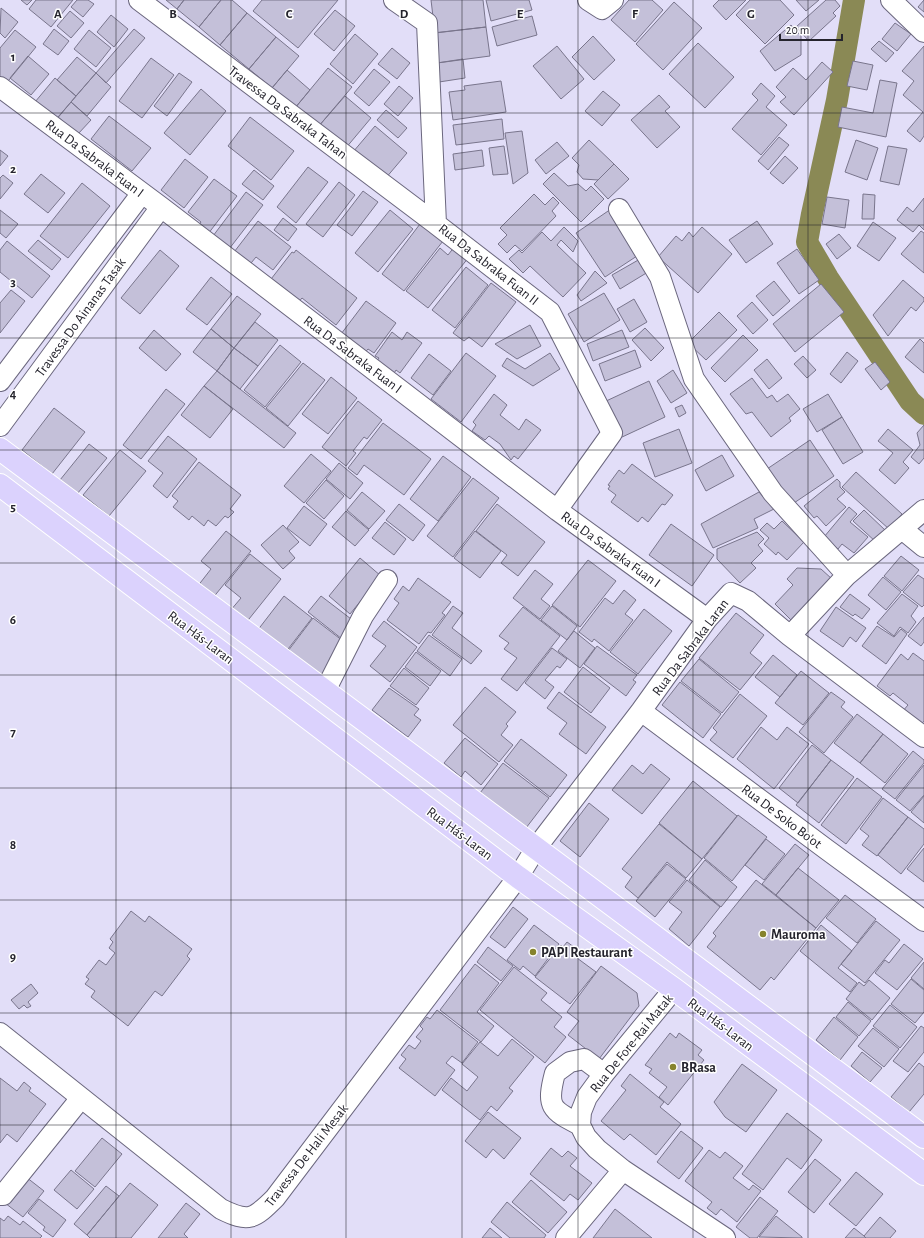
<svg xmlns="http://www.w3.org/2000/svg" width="924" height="1238" viewBox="0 0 924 1238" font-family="'Alegreya Sans',sans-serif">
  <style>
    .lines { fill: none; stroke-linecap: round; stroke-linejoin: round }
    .canal { stroke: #8a8955; stroke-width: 22 }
    .building { fill: #c4c0d9; stroke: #79758c }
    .minor-casing { stroke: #6b677e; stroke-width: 22 }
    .major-casing { stroke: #fff; stroke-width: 24 }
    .minor { stroke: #fff; stroke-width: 20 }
    .major { stroke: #dbd2fd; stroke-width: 22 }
    .grid { fill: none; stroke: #25242d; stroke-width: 1; stroke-opacity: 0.55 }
    .poi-dot { fill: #86832c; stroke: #fff; stroke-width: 1.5 }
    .labels { text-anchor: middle; stroke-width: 3; stroke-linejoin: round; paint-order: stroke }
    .street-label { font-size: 14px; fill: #25242d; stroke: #fff }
    .poi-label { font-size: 14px; font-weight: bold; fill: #25242d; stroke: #fff; text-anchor: start }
    .grid-label { font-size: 13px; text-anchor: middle; font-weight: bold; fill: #25242d; stroke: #fff; stroke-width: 3; stroke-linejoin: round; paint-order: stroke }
  </style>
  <rect width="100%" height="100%" fill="#e2def8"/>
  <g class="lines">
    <path class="canal" d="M854,0L837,100L812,214L807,242L828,278L910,401L924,414"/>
  </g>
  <path class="building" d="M21,0H32L27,5Z
    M36,0H73L51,27L29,9Z
    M77,0H88L94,4L83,17L71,7Z
    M166,0H184L177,9Z
    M184,0H221L199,27L177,9Z
    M221,0H232L247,13L220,45L199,27Z
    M262,0H338L298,48L253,11Z
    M431,0H483L486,27L435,33Z
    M486,0H529L532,10L491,21Z
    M629,0H652L663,10L635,42L611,20Z
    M719,0H746L726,20L713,6Z
    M750,0H780L794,15L765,44L736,15Z
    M796,0H819L806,11Z
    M826,0H835L840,6L833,13L836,16L809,41L796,27Z
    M924,0V12L918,7Z
    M674,2L702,28L663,70L636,44Z
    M1,8L18,22L5,38L0,33Z
    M335,10L355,26L334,51L314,34Z
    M70,11L84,23L71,38L57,26Z
    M247,13L276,37L249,69L220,45Z
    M111,15L128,29L114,47L97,32Z
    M532,16L537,35L497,46L492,27Z
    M895,23L911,34L897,51L882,39Z
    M791,25L801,36V55L775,71L760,51Z
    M486,27L490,56L437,63L433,33Z
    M54,29L69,41L58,55L43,44Z
    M134,29L145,38L106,83L96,73Z
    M15,30L36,47L4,86L0,82V48Z
    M89,30L111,48L96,67L74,49Z
    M355,34L378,54L353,84L330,64Z
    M593,36L615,60L594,80L572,57Z
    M276,37L299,56L272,88L249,69Z
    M879,41L894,53L886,62L871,49Z
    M698,43L734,77L705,108L669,74Z
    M557,46L584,79L561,99L533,66Z
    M924,46V136L920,142L907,131L923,112L903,95L914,81L902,71Z
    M392,48L410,63L397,79L378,64Z
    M28,56L49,74L31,95L10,78Z
    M77,57L96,73L76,96L57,80Z
    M151,58L174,75L142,118L119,101Z
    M463,59L465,78L439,82L437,63Z
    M853,61L873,65L867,90L847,86Z
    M822,62L833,72L794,115L780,102L786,97L776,87L793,68L806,80Z
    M328,68L352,87L318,127L295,108Z
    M374,69L390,82L369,106L354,93Z
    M287,70L310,90L295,108L272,88Z
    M96,73L111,87L87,116L71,102Z
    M179,73L192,82L167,116L154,106Z
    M55,78L76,96L56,120L35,102Z
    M880,80L897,83L886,137L838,127L842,107L873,113Z
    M501,81L506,112L453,120L449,92L465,90L464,86Z
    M761,83L775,96L766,107L787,125L761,155L732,129L758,100L752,94Z
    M399,86L413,98L398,116L384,104Z
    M201,89L226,111L190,155L164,133Z
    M603,91L620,105L602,126L585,111Z
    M659,95L670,107L665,111L680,127L657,148L631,120Z
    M345,96L371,118L345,149L318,127Z
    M71,102L91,120L78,134L58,117Z
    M386,110L407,128L398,138L377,120Z
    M109,116L151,148L132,171L91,139Z
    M250,117L294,151L271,180L228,146Z
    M502,119L504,139L456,145L453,125Z
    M375,126L407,153L385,179L353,152Z
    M522,131L528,173L513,184L505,133Z
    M779,137L789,145L768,170L758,161Z
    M589,140L614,164L598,180L583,179L577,172L579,165L572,158Z
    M856,140L878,148L867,180L845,172Z
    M557,142L569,156L546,174L535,160Z
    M504,146L508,174L493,175L489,148Z
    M888,146L907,149L899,185L880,181Z
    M0,150L8,156L0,166Z
    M482,150L484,166L455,170L453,154Z
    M785,156L798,168L783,184L770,173Z
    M185,159L208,177L184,208L161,190Z
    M614,164L629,179L608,199L594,184Z
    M308,167L328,182L296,223L277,207Z
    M254,170L274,186L263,200L242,184Z
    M554,173L568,186L578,184L586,191L591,186L604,199L581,222L543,184Z
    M41,174L65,193L48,213L24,194Z
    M3,175L13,183L0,199V178Z
    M214,179L237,196L208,234L198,226L201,222L188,212Z
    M339,182L355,195L323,237L306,224Z
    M82,183L110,206L68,258L40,236Z
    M363,191L378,202L352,236L337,225Z
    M246,192L263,205L226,253L210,240Z
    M534,194L545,205L553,197L559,203L552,211L556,216L522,251L515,245L507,253L498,244L507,235L500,228Z
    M863,194L875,195L874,219H862Z
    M827,197L849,200L845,228L822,224Z
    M924,198V230L919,225L913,232L897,220L907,207L913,212Z
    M611,209L640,254L605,277L576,233Z
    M0,210L18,224L6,238L0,233Z
    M390,210L413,229L378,272L355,253Z
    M283,218L297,229L288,241L274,230Z
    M258,221L291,247L273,270L256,257L247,268L231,256Z
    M757,221L773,244L746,263L729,240Z
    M873,222L896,238L879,261L857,246Z
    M420,224L443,241L404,291L382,274Z
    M564,227L578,241L573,252L561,240L557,245L586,273L563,297L530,266L523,273L509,259L519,250L522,253L542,232L551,241Z
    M702,227L732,254L698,293L658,257L676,236L682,241L689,232L693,237Z
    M921,231L924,233V273L901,254Z
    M839,234L851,248L837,259L826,244Z
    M38,240L61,259L52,270L28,251Z
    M7,241L50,276L32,298L0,272V250Z
    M455,246L469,257L428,308L406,291L440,248L448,255Z
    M797,249L819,280L799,294L777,263Z
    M160,250L179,266L140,314L121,298Z
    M296,250L357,298L336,325L302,298L296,305L268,283L292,252L294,253Z
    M640,259L648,272L620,289L612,275Z
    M466,267L488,285L455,328L432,310Z
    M595,271L607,283L581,301L577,295Z
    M211,277L232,294L207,325L186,309Z
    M903,280L924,298V301L916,311L911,307L888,336L873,315Z
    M774,281L790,301L773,316L756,296Z
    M491,283L516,302L482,347L469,337L464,341L453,333Z
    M821,284L844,312L795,352L773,324Z
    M11,290L25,301L0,333V303Z
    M604,293L620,320L584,342L568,314Z
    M237,296L261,314L234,348L211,329Z
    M634,299L647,322L630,332L617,309Z
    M366,301L396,323L374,353L368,349L362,356L338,338Z
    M752,302L768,320L753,334L737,316Z
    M719,312L737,330L706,360L688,343Z
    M255,322L278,340L258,366L234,348Z
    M530,325L541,346L517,359L495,344Z
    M645,328L664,348L651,361L632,340Z
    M211,329L234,348L217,371L193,352Z
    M154,330L181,354L166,371L139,348Z
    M622,330L629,347L593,361L587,344Z
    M392,332L402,340L407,332L422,343L400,373L396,370L393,375L376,362L379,358L375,356Z
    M743,335L758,350L725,382L711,368Z
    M920,339L924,343V373L905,357Z
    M280,345L301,362L265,407L244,390Z
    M234,348L258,366L240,389L217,371Z
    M635,350L641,367L605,381L599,364Z
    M847,352L858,361L841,383L830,374Z
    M466,353L496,376L461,422L431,399Z
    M550,353L560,369L533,386L502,366L507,358L525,369Z
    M429,354L451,371L433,395L411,378Z
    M803,356L816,370L807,378L794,364Z
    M767,359L782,378L769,389L754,370Z
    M875,362L890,382L881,390L865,369Z
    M303,363L325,380L288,426L266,408Z
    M673,370L687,393L671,403L657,381Z
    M217,371L296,433L284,448L204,386Z
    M331,377L357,398L328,434L302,414Z
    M752,378L767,398L772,395L777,402L788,394L800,409L789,418L791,421L771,437L752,412L746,414L730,394Z
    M649,381L665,417L620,438L604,402Z
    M204,386L233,409L210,438L181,415Z
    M166,389L185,404L141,459L123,445Z
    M494,394L507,405L500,415L519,430L526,419L541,430L518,459L514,456L511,460L500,444L489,436L485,440L472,431L476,425L473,422Z
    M828,394L842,417L817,432L803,409Z
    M358,401L382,420L367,439L364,437L353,451L356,453L346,466L322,447Z
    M682,405L686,413L679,417L675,408Z
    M54,408L85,432L52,474L22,450Z
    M842,417L863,452L843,464L822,430Z
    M383,423L431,459L404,495L364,465L357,475L348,468Z
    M924,425V458L919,464L911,457L920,445L917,433Z
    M679,429L692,463L655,477L643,443Z
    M888,429L913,450L903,462L909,468L895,484L879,470L893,453L878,441Z
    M168,436L197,459L167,498L153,486L163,473L148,461Z
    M810,440L834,476L791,505L767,469Z
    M89,444L107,458L77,494L60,480Z
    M120,450L146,471L109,516L83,495Z
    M311,454L331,471L304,503L284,486Z
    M722,455L734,476L706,491L695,470Z
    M443,456L471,477L438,521L410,499Z
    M199,462L241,495L230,509L234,512L228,518L225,516L216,526L208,520L204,526L192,516L189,520L173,507L178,501L172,496Z
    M339,463L363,483L350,499L326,479Z
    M632,464L673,495L665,505L662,504L648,522L642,517L638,522L611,502L616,495L608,489L610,486L608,485L619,470L624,474Z
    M856,472L902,514L889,529L842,487Z
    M473,478L499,498L453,557L427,536Z
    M837,479L840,482V487L845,492L837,499L846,507L826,526L817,516L814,518L804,506Z
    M326,480L344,496L324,519L306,503Z
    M362,492L385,511L369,529L347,510Z
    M759,492L774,509L754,519L758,528L713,548L701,524Z
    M399,504L425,525L413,541L386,520Z
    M497,504L545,542L518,576L501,563L507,555L476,531Z
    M304,506L327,524L310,546L287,528Z
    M849,507L857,514L850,522L868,537L854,553L842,544L838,549L824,537Z
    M864,510L886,531L876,542L853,521Z
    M346,511L369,530L355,546L332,527Z
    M782,521L804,542L787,560L778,552L776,555L764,544L769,538L760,530L767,523L774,529Z
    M385,522L406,539L394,555L372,538Z
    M671,524L714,555L692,586L649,555Z
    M283,525L299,542L289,551L295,558L283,569L261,545Z
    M226,531L251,551L212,599L197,587L211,569L201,561Z
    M475,531L501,551L480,578L454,558Z
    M757,532L764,539L758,545L763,551L751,563L756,568L740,583L717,559V549Z
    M250,554L281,579L245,624L230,611L241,598L225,585Z
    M901,556L919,570L902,591L884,576Z
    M360,558L381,576L350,614L329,596Z
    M588,560L616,581L580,627L552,605Z
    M797,568L821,569L832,579L791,620L775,604L793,585L787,579Z
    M535,570L553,584L541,599L550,606L540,619L513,598Z
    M918,575L924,579V605L922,607L903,592Z
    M883,577L901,592L886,610L868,595Z
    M418,578L451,602L442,613L445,615L431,633L428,632L419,644L387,620L399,603L394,599L403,586L409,591Z
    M624,590L636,600L625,614L633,620L609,651L594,639L592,642L579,632L605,598L613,604Z
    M850,594L870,609L862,619L855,614L853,616L840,607Z
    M902,594L918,606L911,616L916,622L908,633L900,627L894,636L877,623Z
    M284,596L312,618L285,653L257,631Z
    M321,596L355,622L342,639L308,612Z
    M453,606L463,613L452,628L482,651L471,664L432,635Z
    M552,606L577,626L567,640L541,620Z
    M523,607L560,636L517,691L501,679L517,658L504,649L509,643L499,636Z
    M836,607L866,628L856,642L850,637L843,647L820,631Z
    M644,609L672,631L638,674L610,652Z
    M736,613L764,635L750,653L762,663L740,690L699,658Z
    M924,617V642L921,646L908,636Z
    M313,618L343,641L330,658L334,661L321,676L288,651Z
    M384,621L417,647L390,682L370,666L386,646L372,636Z
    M877,626L894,637L901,629L907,634L886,664L862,646Z
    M574,631L595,648L580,668L558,651Z
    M429,635L462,659L450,676L417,651Z
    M597,646L637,675L633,680L636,682L626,696L584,664Z
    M552,648L567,659L560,668L557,666L545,680L554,687L545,699L525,683Z
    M416,652L441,671L430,686L405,667Z
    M913,653L924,661V721L920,726L902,712L908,705L893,693L890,696L877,686L901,654L908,660Z
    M773,655L797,675L780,697L755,677Z
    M699,659L739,692L722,713L681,681Z
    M583,667L610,688L591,713L564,692Z
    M404,668L429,688L416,705L390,686Z
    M801,671L829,693L803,725L775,703Z
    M680,682L721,714L703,738L662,705Z
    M485,687L516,712L506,724L508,726L501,735L513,745L499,762L453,725Z
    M389,688L419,709L414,715L421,720L408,737L372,710Z
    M559,692L606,727L586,754L559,734L567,723L547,708Z
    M831,692L845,702L841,707L853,717L824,753L799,732Z
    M740,694L767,716L733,758L710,740L717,732L713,728Z
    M857,714L883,734L860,763L834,743Z
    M761,727L777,740L787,727L809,744L774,789L737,759Z
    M883,734L908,754L885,783L860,763Z
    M465,738L498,764L481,785L465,771L461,777L444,763Z
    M521,739L567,775L550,797L504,761Z
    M812,745L831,760L798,803L779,788Z
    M913,751L924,760V763L895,799L882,789Z
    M831,760L854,777L819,823L796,805Z
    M503,763L549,798L526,828L480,793Z
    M651,764L670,779L642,814L612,790L632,765L643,774Z
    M924,765V795L910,811L896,800Z
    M857,778L882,797L846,844L821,825Z
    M693,781L737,816L702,859L659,823Z
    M924,796V823L911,812Z
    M883,798L908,817L877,856L862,845L869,836L860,829Z
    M589,803L609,819L580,857L560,841Z
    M738,815L767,837L732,881L704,858Z
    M908,817L924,829V844L901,874L878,855Z
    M659,824L702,859L686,878L667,862L638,898L625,887L632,877L622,869Z
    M766,839L785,854L764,880L745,865Z
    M795,844L809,855L776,895L762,884Z
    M924,848V882L907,869Z
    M705,860L737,887L721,907L689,880Z
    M667,864L686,879L655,917L636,901Z
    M798,868L839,900L816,928L776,895Z
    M687,880L720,907L689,946L669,929L682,912L669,902Z
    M756,880L816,928L774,980L771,977L760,990L707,947L716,936L713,933Z
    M845,895L876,919L857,943L826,918Z
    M513,907L528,919L505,948L490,937Z
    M131,911L145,922L149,916L192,949L187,956L190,959L162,996L155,991L128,1026L91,997L95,991L85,984L89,979L86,977L99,960L106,965L115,953L109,948L113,942L110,939Z
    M876,921L900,940L865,983L841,964Z
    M534,925L559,944L535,976L523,966L520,970L507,960Z
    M821,925L852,951L838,968L857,983L850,992L800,951Z
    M567,942L581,952L577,958L596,972L570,1004L535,977L561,945L563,947Z
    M904,944L923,959L897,990L875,973L885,960L889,963Z
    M488,947L513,966L501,981L477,962Z
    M924,962V989L911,978Z
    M475,964L499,983L477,1012L494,1026L481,1042L440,1010Z
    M601,966L637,993L639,1006L599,1059L568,1035L579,1021L567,1012Z
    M514,967L547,993L541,1000L562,1017L554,1027L566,1037L545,1063L480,1010Z
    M911,979L924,990V1012L915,1023L891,1004Z
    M869,980L890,998L872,1020L846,999L859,982L864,986Z
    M31,984L38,993L28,1002L31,1006L27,1008L24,1005L19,1009L11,1000Z
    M848,1002L871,1021L859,1036L836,1017Z
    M890,1005L917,1027L900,1048L873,1026Z
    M437,1010L478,1042L462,1063L452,1056L446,1063L455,1070L435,1096L399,1068L406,1059L401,1055L409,1045L415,1049L421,1041L416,1037L423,1029L420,1026L427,1017L430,1019Z
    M834,1017L858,1037L840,1060L816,1040Z
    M921,1026L924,1028V1052L908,1072L893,1061Z
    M873,1028L899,1049L884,1067L858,1046Z
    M670,1033L676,1038L679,1033L702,1050L698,1055L704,1060L668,1105L659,1097L667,1087L649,1073L652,1069L645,1065Z
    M512,1039L534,1057L509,1088L513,1091L497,1111L491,1106L480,1120L442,1090L451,1078L467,1091L478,1077L462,1064L480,1042L498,1056Z
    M862,1052L882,1068L870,1082L851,1066Z
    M919,1063L924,1067V1094L909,1112L891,1097Z
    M742,1064L777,1090L746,1132L725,1117L714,1102Z
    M630,1074L664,1102L660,1107L681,1124L656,1155L630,1134L624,1140L601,1121L626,1090L621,1086Z
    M0,1078L17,1091L24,1082L31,1088L29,1091L46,1104L17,1142L7,1134L0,1143Z
    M488,1112L521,1138L504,1159L493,1149L486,1158L465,1141Z
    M787,1113L822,1140L801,1169L787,1158L763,1190L742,1174Z
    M681,1131L703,1148L679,1179L657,1162Z
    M102,1138L122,1154L95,1187L75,1171Z
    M551,1148L562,1157L568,1151L577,1158L570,1166L592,1183L578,1200L570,1194L564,1201L530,1174Z
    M709,1150L720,1158L725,1152L743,1166L733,1178L749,1190L753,1185L761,1191L737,1222L721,1209L716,1215L707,1208L712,1202L685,1181Z
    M815,1159L841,1180L814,1213L788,1192Z
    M71,1170L94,1189L77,1209L54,1190Z
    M856,1172L883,1194L856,1226L829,1204Z
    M26,1177L44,1191L23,1217L5,1203Z
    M531,1180L567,1212L548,1233L512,1202Z
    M130,1183L158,1205L131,1238H90L87,1235Z
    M106,1186L119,1196L87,1235L74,1224Z
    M760,1197L778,1211L757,1238H750L736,1227Z
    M39,1199L66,1220L53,1237L43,1230L45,1227L28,1213Z
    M507,1202L546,1235L544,1238H510L491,1222Z
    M186,1203L200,1214L184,1234L188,1238H158Z
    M615,1209L652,1238H593Z
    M8,1216L20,1225L23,1221L42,1236L40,1238H0V1218L4,1221Z
    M776,1216L802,1237V1238L759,1237Z
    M880,1217L896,1231L890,1238H866L864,1236Z
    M490,1228L502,1238H482Z
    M854,1228L864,1236L866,1238H845Z"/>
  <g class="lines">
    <defs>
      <path id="minor" d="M139,0L436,224
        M394,0L427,23L436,224L550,312L612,433L557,510
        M588,0L602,9L613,0
        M891,0L924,32
        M0,87L161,207L557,510L707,619
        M619,209L660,277L694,379L773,493L847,575
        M0,381L142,193
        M0,426L161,207
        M902,529L924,547
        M790,636L924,737
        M325,691L363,616L387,580
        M641,711L826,849L924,921
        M674,989L603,1075L587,1097L581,1112L580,1125L586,1137L597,1149L623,1170L725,1238
        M0,1033L221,1209C249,1223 254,1219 275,1198L518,877L536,848L641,711L707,619L731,593L748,601L790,636L847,575L924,510
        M580,1125C551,1110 546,1107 555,1073L570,1062L584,1059L604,1074
        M0,1195H3L81,1098
        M566,1238L623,1170"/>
      <path id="major" d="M0,449L924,1137
        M0,485L518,877L674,989L924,1174"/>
    </defs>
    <use href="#minor" class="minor-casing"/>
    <use href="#major" class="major-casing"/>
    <use href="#minor" class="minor"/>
    <use href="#major" class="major"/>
  </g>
  <path class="grid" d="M116,0V1238M231,0V1238M346,0V1238M462,0V1238M578,0V1238M693,0V1238M808,0V1238M0,113H924M0,225H924M0,338H924M0,450H924M0,563H924M0,675H924M0,788H924M0,900H924M0,1013H924M0,1125H924"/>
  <g class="poi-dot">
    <circle cx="763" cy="934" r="4"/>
    <circle cx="533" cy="952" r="4"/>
    <circle cx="673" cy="1067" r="4"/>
  </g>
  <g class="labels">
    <g class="street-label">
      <text transform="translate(288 112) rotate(37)" y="5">Travessa Da Sabraka Tahan</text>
      <text transform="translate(95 158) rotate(37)" y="5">Rua Da Sabraka Fuan I</text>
      <text transform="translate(489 264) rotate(38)" y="5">Rua Da Sabraka Fuan II</text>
      <text transform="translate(80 317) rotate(-54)" y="5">Travessa Do Ainanas Tasak</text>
      <text transform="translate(353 354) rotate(37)" y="5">Rua Da Sabraka Fuan I</text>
      <text transform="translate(611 549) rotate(36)" y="5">Rua Da Sabraka Fuan I</text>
      <text transform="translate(201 637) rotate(37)" y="5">Rua Hás-Laran</text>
      <text transform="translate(690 647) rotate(-53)" y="5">Rua Da Sabraka Laran</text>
      <text transform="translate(782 816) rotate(37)" y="5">Rua De Soko Bo’ot</text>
      <text transform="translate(460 833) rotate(37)" y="5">Rua Hás-Laran</text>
      <text transform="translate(721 1024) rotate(37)" y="5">Rua Hás-Laran</text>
      <text transform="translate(631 1043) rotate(-51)" y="5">Rua De Fore-Rai Matak</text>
      <text transform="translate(306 1155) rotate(-52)" y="5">Travessa De Hali Mesak</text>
    </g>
    <g class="poi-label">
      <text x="771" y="939">Mauroma</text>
      <text x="541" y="957">PAPI Restaurant</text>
      <text x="681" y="1072">BRasa</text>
    </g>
  </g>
  <g class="grid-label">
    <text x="58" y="18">A</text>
    <text x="173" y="18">B</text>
    <text x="289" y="18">C</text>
    <text x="404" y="18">D</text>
    <text x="520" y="18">E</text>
    <text x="635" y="18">F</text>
    <text x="751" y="18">G</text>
    <text x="13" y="61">1</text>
    <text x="13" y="173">2</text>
    <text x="13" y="286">3</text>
    <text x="13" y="398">4</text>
    <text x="13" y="511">5</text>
    <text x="13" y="624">6</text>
    <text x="13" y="736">7</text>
    <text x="13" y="849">8</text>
    <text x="13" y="961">9</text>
  </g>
  <path d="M780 34v6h62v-6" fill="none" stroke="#25242d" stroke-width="2"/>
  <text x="786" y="34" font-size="12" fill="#25242d" stroke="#ffffff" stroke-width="3" paint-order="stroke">20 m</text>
</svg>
